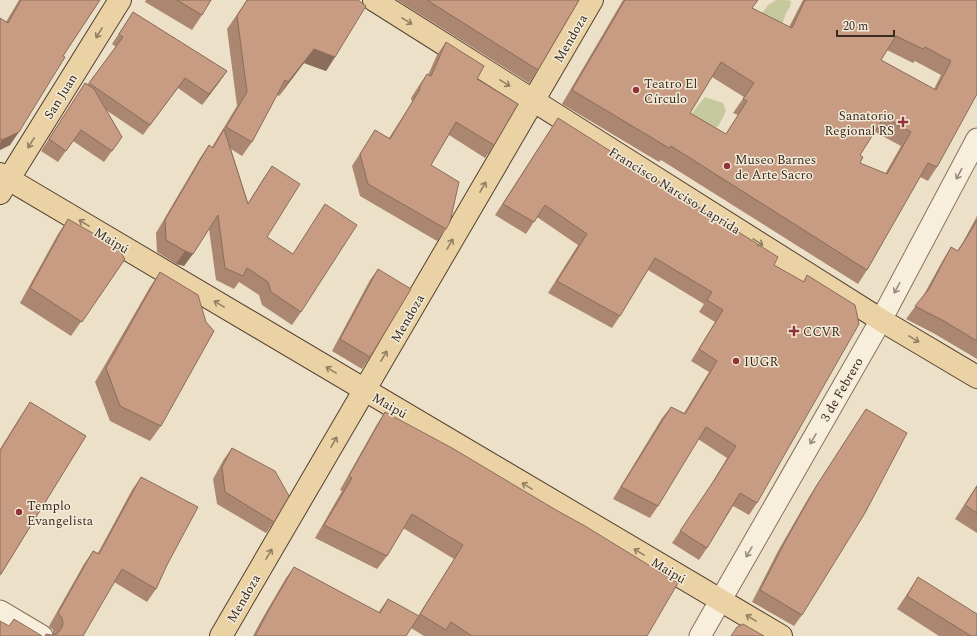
<svg xmlns="http://www.w3.org/2000/svg" width="977" height="636" viewBox="0 0 977 636" font-family="Spectral,serif">
  <style>
    .green { fill: #c6c99d }
    .lines { fill: none; stroke-linecap: round; stroke-linejoin: round }
    .minor-casing { stroke: #87725f; stroke-width: 23 }
    .major-casing { stroke: #554132; stroke-width: 24 }
    .minor { stroke: #f7eedc; stroke-width: 21 }
    .major { stroke: #ebd2a4; stroke-width: 22 }
    .wall { fill: #ab8670; fill-rule: evenodd }
    .shaded-wall { fill: #8b6d5b }
    .building { fill: #c79c82; stroke: #8b6d5b; fill-rule: evenodd }
    .oneway { stroke: #927e62 }
    .oneway2 { stroke: #988c7e }
    .poi-dot { fill: #913338; stroke: #f4ead8; stroke-width: 1.5 }
    .labels { text-anchor: middle; stroke-width: 3; stroke-linejoin: round; paint-order: stroke }
    .street-label { font-size: 13px; fill: #382b21; stroke: #f4ead8 }
    .poi-label { font-size: 13px; fill: #382b21; stroke: #f4ead8; text-anchor: start }
  </style>
  <rect width="100%" height="100%" fill="#ece0c9"/>
  <path class="green" d="M776,0H787L791,1L790,7L786,13L781,28L757,20L768,5Z
    M705,97L723,103L726,111L719,125L707,136L689,126L692,113Z"/>
  <g class="lines">
    <defs>
      <path id="minor" d="M0,611L42,636
        M700,636L881,320L977,139"/>
      <path id="major" d="M374,0L881,320L977,377
        M0,174L781,636
        M0,193L120,0
        M221,636L592,0"/>
    </defs>
    <use href="#minor" class="minor-casing"/>
    <use href="#major" class="major-casing"/>
    <use href="#minor" class="minor"/>
    <use href="#major" class="major"/>
  </g>
  <path class="wall" d="M19,0H100L63,56L10,145L0,150V18L6,22Z
    M146,0H211L202,15L192,30L145,2Z
    M247,0L335,57L326,71L304,63L279,96L277,95L252,142L242,156L231,149L248,203L263,179L272,166L267,237L293,254L325,204L301,312L292,325L262,305L259,295L239,282L234,289L216,280L209,229L184,266L176,264L157,252L156,233L200,158L209,145L212,147L237,106L227,29Z
    M397,0H579L538,70L529,83Z
    M623,0H758L752,8L789,27L803,0H977L937,167L928,181L920,177L867,270L858,284L661,160L659,162L562,104ZM887,50L913,63L915,61L941,75L934,89L881,60ZM712,77L744,97L733,113L738,115L726,134L690,113ZM875,132L901,146L885,174L860,163V155Z
    M133,12L227,71L220,81L202,105L178,88L143,135L106,110L122,137L104,162L73,141L58,162L41,151L85,83L88,84L116,47L112,44Z
    M446,42L477,79L494,145L485,158L449,135L431,165L446,229L437,241L360,196L352,166L375,130L389,138L412,102L411,98L418,87L427,74L428,75L437,55Z
    M558,118L774,265L803,282L807,275L757,503L749,515L733,506L707,548L699,560L672,543L707,491L727,458L698,439L658,506L650,518L613,499L662,418L671,407L684,413L709,372L691,361L715,322L699,312L704,304L648,270L620,316L612,328L548,293L578,245L537,217L526,234L495,215Z
    M977,216V359L935,334L906,319L923,296L943,260L951,247L957,251L963,242Z
    M68,219L125,259L71,336L20,303L58,234Z
    M378,269L370,357L362,369L332,351L370,280Z
    M160,272L206,322L161,426L150,441L110,421L95,382L150,287Z
    M30,402L86,436L0,576V449L20,417Z
    M866,409L802,615L794,626L752,602L778,551L809,497Z
    M385,412L647,636H424L411,628L406,636H253L262,619L286,578L294,567L378,613L388,599L418,616L454,559L403,528L387,556L377,569L315,538L342,491L340,490L376,426Z
    M232,448L274,522L266,533L217,504L213,479L224,459Z
    M141,477L167,565L156,589L147,602L114,582L83,636L51,635L53,634V630L49,626L84,564L93,551L98,553L132,490Z
    M977,485V533L955,519Z
    M918,577L977,636H939L897,609L909,591Z"/>
  <path class="shaded-wall" d="M314,49L335,57L326,71L304,63L279,96L288,82Z
    M227,71L220,81L202,105L209,94Z
    M19,132L10,145L0,150V143L2,140Z
    M185,251L193,254L184,266L176,264Z"/>
  <path class="building" d="M21,0H100L63,56L65,57L19,132L2,140L0,139V18L8,23Z
    M177,0H211L202,15Z
    M247,0H358L366,6L335,57L314,49L288,82L285,80L252,142L226,127L247,92L237,16Z
    M427,0H579L538,70Z
    M625,0H758L752,8L792,28L805,0H977V94L937,167L928,163L867,270L671,146L669,148L572,90ZM896,36L923,49L925,47L951,61L936,90L881,60ZM721,62L754,83L743,99L747,101L726,134L690,113ZM884,117L911,132L887,174L860,163L863,157L860,155Z
    M133,12L227,71L209,94L185,78L150,125L89,83L123,37L119,34Z
    M446,42L484,66L477,79L518,104L494,145L456,122L431,165L459,182L450,222L446,229L368,184L360,154L375,130L390,139L420,89V86L427,74L431,76Z
    M85,83L94,89L122,137L112,151L81,130L66,151L49,139Z
    M558,118L778,257L774,265L804,282L807,275L855,305L859,324L757,503L740,493L707,548L680,531L715,479L736,446L706,427L658,506L621,487L671,407L685,414L717,361L699,349L723,310L707,300L712,292L655,258L620,316L557,281L587,234L545,205L534,222L503,204Z
    M224,129L248,204L272,166L300,184L267,237L293,254L325,204L357,225L301,312L271,292L268,282L247,268L243,276L225,268L218,215L193,254L185,251L166,240L165,220L209,145L213,148Z
    M68,219L117,247L125,259L82,322L30,288Z
    M977,220V341L944,321L915,306L929,289L951,247L958,251L972,229Z
    M378,269L411,289L370,357L340,339Z
    M160,272L198,295L206,322L214,331L161,426L120,406L106,368Z
    M30,402L86,436L1,574L0,573V451Z
    M866,409L907,433L865,513L802,615L760,590L786,540L817,485Z
    M385,412L452,448L556,510L585,526L678,583L647,636H472L451,622L446,630L420,614L463,545L412,514L387,556L324,525L352,478L349,476Z
    M232,448L275,471L289,496L274,522L225,492L222,467Z
    M141,477L198,507L167,565L156,589L122,569L83,636H45L46,634L51,635L57,634L61,629L63,624L62,618L58,613L93,551L99,554Z
    M977,486V513L965,505Z
    M294,567L380,613L388,599L419,616L406,636H255L270,608Z
    M918,577L977,614V636H971L907,596Z
    M14,619L42,636H0V621L9,626Z
    M743,624L764,636H731L737,627Z"/>
  <defs><path id="oneway-shaft" d="M-6 0H5M1.5-3L5.5 0L1.5 3" fill="none" stroke-width="1.6" stroke-linecap="round" stroke-linejoin="round"/></defs>
  <g class="oneway">
    <use href="#oneway-shaft" transform="translate(407 21) rotate(32)"/>
    <use href="#oneway-shaft" transform="translate(99 33) rotate(122)"/>
    <use href="#oneway-shaft" transform="translate(505 83) rotate(32)"/>
    <use href="#oneway-shaft" transform="translate(31 143) rotate(122)"/>
    <use href="#oneway-shaft" transform="translate(483 187) rotate(-60)"/>
    <use href="#oneway-shaft" transform="translate(84 223) rotate(-149)"/>
    <use href="#oneway-shaft" transform="translate(758 242) rotate(32)"/>
    <use href="#oneway-shaft" transform="translate(450 244) rotate(-60)"/>
    <use href="#oneway-shaft" transform="translate(219 304) rotate(-149)"/>
    <use href="#oneway-shaft" transform="translate(914 339) rotate(31)"/>
    <use href="#oneway-shaft" transform="translate(384 356) rotate(-60)"/>
    <use href="#oneway-shaft" transform="translate(331 370) rotate(-149)"/>
    <use href="#oneway-shaft" transform="translate(334 442) rotate(-60)"/>
    <use href="#oneway-shaft" transform="translate(527 486) rotate(-149)"/>
    <use href="#oneway-shaft" transform="translate(639 552) rotate(-149)"/>
    <use href="#oneway-shaft" transform="translate(269 554) rotate(-60)"/>
    <use href="#oneway-shaft" transform="translate(751 618) rotate(-149)"/>
  </g>
  <g class="oneway2">
    <use href="#oneway-shaft" transform="translate(959 174) rotate(118)"/>
    <use href="#oneway-shaft" transform="translate(897 288) rotate(118)"/>
    <use href="#oneway-shaft" transform="translate(813 439) rotate(120)"/>
    <use href="#oneway-shaft" transform="translate(749 552) rotate(120)"/>
  </g>
  <g class="poi-dot">
    <circle cx="636" cy="90" r="4"/>
    <path d="M901 116h4v4h4v4h-4v4h-4v-4h-4v-4h4z"/>
    <circle cx="727" cy="166" r="4"/>
    <path d="M792 325h4v4h4v4h-4v4h-4v-4h-4v-4h4z"/>
    <circle cx="736" cy="361" r="4"/>
    <circle cx="19" cy="512" r="4"/>
  </g>
  <g class="labels">
    <g class="street-label">
      <text transform="translate(570 38) rotate(-60)" y="5">Mendoza</text>
      <text transform="translate(60 96) rotate(-58)" y="5">San Juan</text>
      <text transform="translate(675 190) rotate(32)" y="5">Francisco Narciso Laprida</text>
      <text transform="translate(112 240) rotate(31)" y="5">Maipú</text>
      <text transform="translate(407 318) rotate(-60)" y="5">Mendoza</text>
      <text transform="translate(841 389) rotate(-60)" y="5">3 de Febrero</text>
      <text transform="translate(390 405) rotate(30)" y="5">Maipú</text>
      <text transform="translate(669 570) rotate(31)" y="5">Maipú</text>
      <text transform="translate(243 598) rotate(-60)" y="5">Mendoza</text>
    </g>
    <g class="poi-label">
      <text x="644" y="88">Teatro El<tspan x="644" dy="15">Círculo</tspan></text>
      <text x="894" y="120" text-anchor="end">Sanatorio<tspan x="894" dy="15">Regional RS</tspan></text>
      <text x="735" y="164">Museo Barnes<tspan x="735" dy="15">de Arte Sacro</tspan></text>
      <text x="803" y="336">CCVR</text>
      <text x="744" y="366">IUGR</text>
      <text x="27" y="510">Templo<tspan x="27" dy="15">Evangelista</tspan></text>
    </g>
  </g>
  <path d="M837 30v6h57v-6" fill="none" stroke="#382b21" stroke-width="2"/>
  <text x="843" y="30" font-size="12" fill="#382b21" stroke="#f4ead8" stroke-width="3" paint-order="stroke">20 m</text>
</svg>
